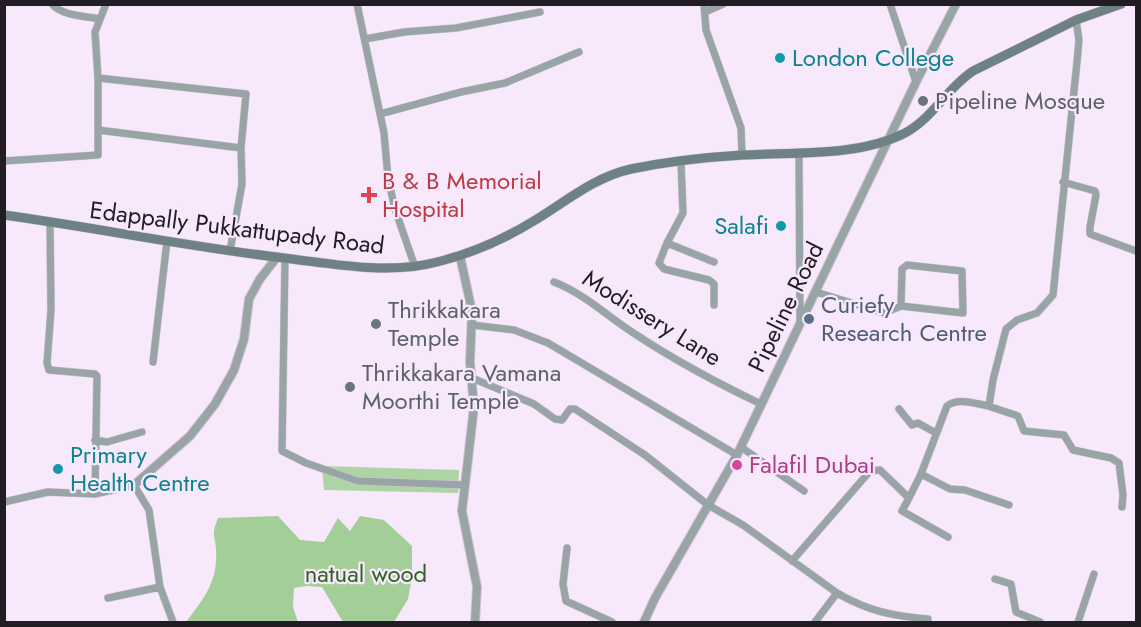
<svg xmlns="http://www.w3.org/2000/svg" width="1141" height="627" viewBox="0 0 1141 627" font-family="Jost,sans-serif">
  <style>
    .green { fill: #add4a3 }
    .forest { fill: #a3ce97 }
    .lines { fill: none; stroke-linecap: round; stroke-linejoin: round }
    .minor-casing { stroke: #d1c3d5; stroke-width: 8 }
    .tertiary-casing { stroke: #d1c3d5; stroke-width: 10 }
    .secondary-casing { stroke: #d1c3d5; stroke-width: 10 }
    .minor { stroke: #98a4a6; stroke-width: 7 }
    .tertiary { stroke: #98a4a6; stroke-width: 8 }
    .secondary { stroke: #6e8184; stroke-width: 9 }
    .culture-dot { fill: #0f9aa8; stroke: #f8e8fc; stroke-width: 2 }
    .worship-dot { fill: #6b7280; stroke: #f8e8fc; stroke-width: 2 }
    .health-dot { fill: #e0444e; stroke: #f8e8fc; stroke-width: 2 }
    .service-dot { fill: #5c6f8a; stroke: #f8e8fc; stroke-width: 2 }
    .hotel-dot { fill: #d1479c; stroke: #f8e8fc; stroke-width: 2 }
    .labels { text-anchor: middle; stroke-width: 4.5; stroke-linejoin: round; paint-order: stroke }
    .culture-label { font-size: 24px; fill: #0d838f; stroke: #f8e8fc; text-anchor: start }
    .worship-label { font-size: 24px; fill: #5b616d; stroke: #f8e8fc; text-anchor: start }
    .health-label { font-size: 24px; fill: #be3a42; stroke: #f8e8fc; text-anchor: start }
    .street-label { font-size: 24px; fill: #221c24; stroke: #f8e8fc }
    .service-label { font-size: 24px; fill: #4e5e75; stroke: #f8e8fc; text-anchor: start }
    .hotel-label { font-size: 24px; fill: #b23c85; stroke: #f8e8fc; text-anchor: start }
    .park-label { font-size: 24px; fill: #2f661f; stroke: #f8e8fc }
  </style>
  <rect width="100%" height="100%" fill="#f8e8fc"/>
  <path class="green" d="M322,466L459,470L458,493L324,490Z"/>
  <path class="forest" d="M278,516L300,540L324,542L338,518L350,531L360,516L384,520L412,546V578L408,599L394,622H343L322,587L306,586L294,588L293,607L298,622H186C204,598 218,582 216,550C215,533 211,536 218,518Z"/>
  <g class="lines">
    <defs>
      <path id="minor" d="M52,4C62,16 85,16 100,19
        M357,4L384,133L388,178L395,209L415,267
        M704,4L706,30L741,128L742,155
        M890,4L916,82
        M705,12L723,4
        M365,39L404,32L456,28L540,12
        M98,78L95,32L106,4
        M380,114L461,92L505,83L579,52
        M98,130L241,148L242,184L230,251
        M799,154L800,323
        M4,161L98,155V78L246,94L241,148
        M681,163L683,213L667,243L714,262
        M1063,182L1095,191L1096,195L1090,227V234L1136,251
        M50,222L51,310L47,363L49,370L95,374L97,376L95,494
        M667,243L659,263L664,269L709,280L714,284V305
        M285,258L282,451L306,463L358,481L465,485
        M554,282C585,294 608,317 635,334C676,361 717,383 761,404
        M816,292L884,313L901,306L963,313L962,271L907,265L902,269L901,306
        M472,325L514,330L548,343L737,455
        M153,362L167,241
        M472,378L534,404L555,419L562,420L570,409H575L645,455L708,505L743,525L837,593C868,611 892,616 928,619
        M988,406L1018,416L1024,431L1064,435L1073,450L1111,458L1119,463L1123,495L1122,507
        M899,409L912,425L918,423L936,433
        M95,440L107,442L142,432
        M741,447L804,491
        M921,474L947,406C958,397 976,404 989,406L993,380L1006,329L1017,320L1037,313L1053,295L1077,62L1079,40L1076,20
        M909,498L902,511L948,537
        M4,502L48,492L95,494L134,485L149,510L160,587L173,622
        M567,548L563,584L566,601L612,622
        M792,561L870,471L880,470L909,498L921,474L950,489L965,490L1009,505
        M995,579L1011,584L1016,612L1040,622
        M108,598L160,587
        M815,622L837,593
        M1078,622L1094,574"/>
      <path id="tertiary" d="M460,256L472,311L470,362L474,407L462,511L477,587L475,622
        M134,485L190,436L215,404L234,370L244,339L249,299L260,279L277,257
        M644,622L655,598L737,455L916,82L956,4"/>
      <path id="secondary" d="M4,215C98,228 190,247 284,258C334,264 388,275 437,262C470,254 504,239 532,222C564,203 594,177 631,169C665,162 708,157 743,155C795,152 858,157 905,133C933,118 947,88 973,71L1076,20L1121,4"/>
    </defs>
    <use href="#minor" class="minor-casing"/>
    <use href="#tertiary" class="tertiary-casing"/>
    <use href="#secondary" class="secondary-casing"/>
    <use href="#minor" class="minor"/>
    <use href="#tertiary" class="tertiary"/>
    <use href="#secondary" class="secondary"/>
  </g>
  <g class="culture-dot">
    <circle cx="780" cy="58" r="6"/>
    <circle cx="781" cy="226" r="6"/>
    <circle cx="58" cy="469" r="6"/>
  </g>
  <g class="worship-dot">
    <circle cx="923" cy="101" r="6"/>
    <circle cx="376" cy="324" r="6"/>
    <circle cx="350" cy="387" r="6"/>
  </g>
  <path class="health-dot" d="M366 186h6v6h6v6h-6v6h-6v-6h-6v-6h6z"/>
  <circle class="service-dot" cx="809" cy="319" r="6"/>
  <circle class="hotel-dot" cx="737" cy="465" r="6"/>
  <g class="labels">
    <g class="culture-label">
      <text x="792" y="66">London College</text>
      <text x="769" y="234" text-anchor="end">Salafi</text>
      <text x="70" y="463">Primary<tspan x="70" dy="28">Health Centre</tspan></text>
    </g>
    <g class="worship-label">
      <text x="935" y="109">Pipeline Mosque</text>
      <text x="388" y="318">Thrikkakara<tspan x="388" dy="28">Temple</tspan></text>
      <text x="362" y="381">Thrikkakara Vamana<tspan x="362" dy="28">Moorthi Temple</tspan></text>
    </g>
    <g class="health-label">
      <text x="382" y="189">B &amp; B Memorial<tspan x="382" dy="28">Hospital</tspan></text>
    </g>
    <g class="street-label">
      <text transform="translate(237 228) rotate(7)" y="8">Edappally Pukkattupady Road</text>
      <text transform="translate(786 307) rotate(-64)" y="8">Pipeline Road</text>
      <text transform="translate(652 318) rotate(32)" y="8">Modissery Lane</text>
    </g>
    <g class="service-label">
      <text x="821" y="313">Curiefy<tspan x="821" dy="28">Research Centre</tspan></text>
    </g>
    <g class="hotel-label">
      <text x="749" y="473">Falafil Dubai</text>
    </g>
    <g class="park-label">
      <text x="366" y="582">natual wood</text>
    </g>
  </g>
  <rect width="1141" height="627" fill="none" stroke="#221c24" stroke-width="12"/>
</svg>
